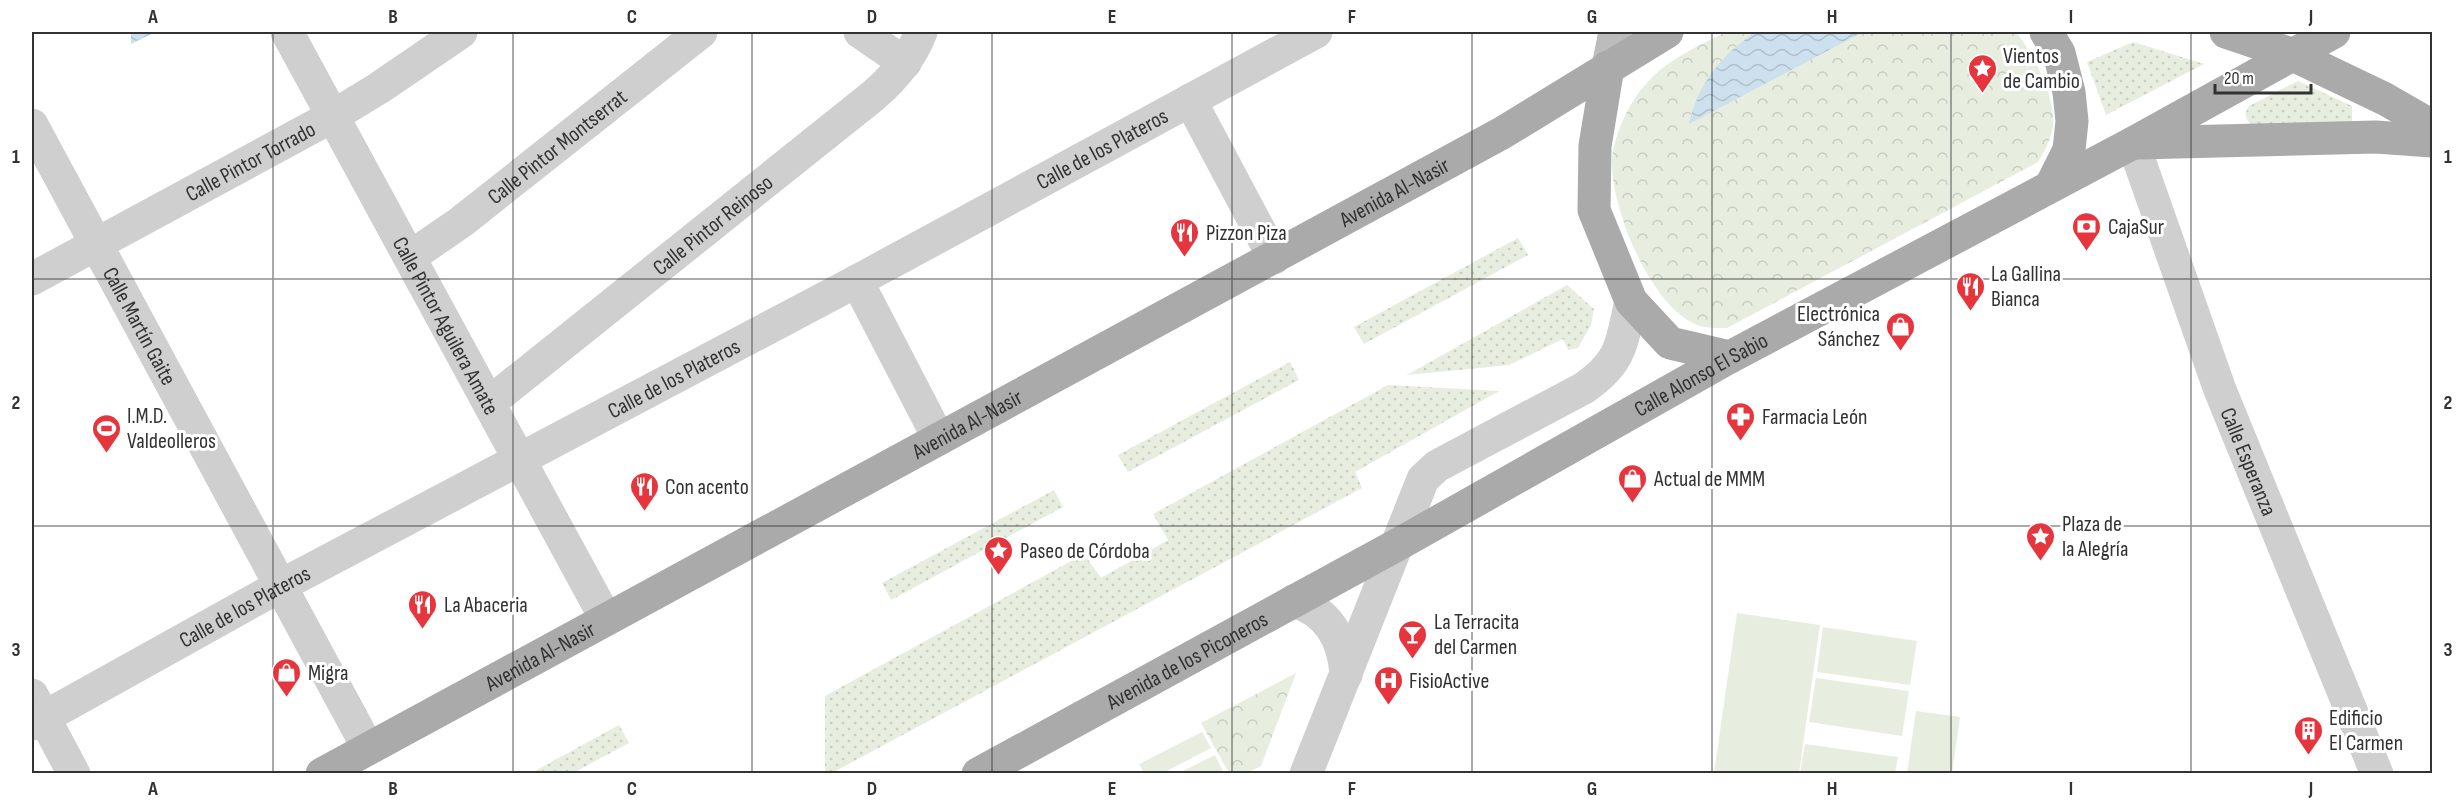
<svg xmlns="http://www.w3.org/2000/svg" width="2464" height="805" viewBox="0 0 2464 805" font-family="'Sofia Sans Condensed',sans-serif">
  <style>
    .grass { fill: url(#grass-dots) }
    .forest { fill: url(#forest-crowns) }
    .pitch { fill: #e7eee0 }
    .water { fill: url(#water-waves) }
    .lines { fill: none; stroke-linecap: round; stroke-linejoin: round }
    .street { stroke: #cfcfcf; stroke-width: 33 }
    .secondary { stroke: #bcbcbc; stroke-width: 33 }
    .primary { stroke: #aaa; stroke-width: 33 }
    .grid { fill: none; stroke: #323232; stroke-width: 1.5; stroke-opacity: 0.55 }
    .labels { text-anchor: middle; stroke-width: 6; stroke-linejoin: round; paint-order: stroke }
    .poi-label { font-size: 22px; fill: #323232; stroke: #fff; text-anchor: start }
    .street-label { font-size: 22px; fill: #323232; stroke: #fff }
    .neatline { fill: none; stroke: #323232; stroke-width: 2 }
    .grid-label { font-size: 20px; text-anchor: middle; font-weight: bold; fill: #323232 }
  </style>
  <defs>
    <pattern id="grass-dots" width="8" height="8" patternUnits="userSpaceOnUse" patternTransform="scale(1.5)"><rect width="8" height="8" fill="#e7eee0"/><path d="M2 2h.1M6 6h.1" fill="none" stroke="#c7cdc1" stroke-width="1.8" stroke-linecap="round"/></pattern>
    <pattern id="forest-crowns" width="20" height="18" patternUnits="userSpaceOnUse" patternTransform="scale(1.5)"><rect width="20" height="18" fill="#e7eee0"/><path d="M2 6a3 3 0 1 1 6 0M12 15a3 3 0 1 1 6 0" fill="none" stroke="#c7cdc1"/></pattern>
    <pattern id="water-waves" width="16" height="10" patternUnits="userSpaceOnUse" patternTransform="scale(1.5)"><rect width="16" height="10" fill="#cde0ee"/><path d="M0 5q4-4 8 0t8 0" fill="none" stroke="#b0c1cd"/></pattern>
  </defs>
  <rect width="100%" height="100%" fill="#fff"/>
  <path class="grass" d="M2133,42L2204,64L2106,115L2087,62Z
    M2298,81L2352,106V124L2251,125C2245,118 2244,114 2249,106Z
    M1518,238L1528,255L1364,344L1354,327Z
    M1567,285L1594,309L1591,325L1578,348L1568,350L1563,339L1509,365L1407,375Z
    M1290,362L1299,380L1128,472L1118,455Z
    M1388,385L1499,391L1355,472L1362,488L832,773H825V696L1084,554L1101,578L1168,540L1153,514Z
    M1054,490L1063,507L891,600L882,583Z
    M619,725L629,743L573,773H531Z"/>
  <path class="forest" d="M1726,32H2016C2034,55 2059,102 2052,132C2049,143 2044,152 2038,162L1727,328C1715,328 1702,329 1691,322C1649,299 1614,214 1612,167C1611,152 1617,132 1624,118C1647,69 1680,55 1726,32Z
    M1296,673L1261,766L1247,773H1229L1201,723Z"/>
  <path class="pitch" d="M1737,613L1820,625L1799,773H1714Z
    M1823,627L1917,641L1910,685L1817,672Z
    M1816,678L1909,691L1902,736L1809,722Z
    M1916,711L1960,717L1952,773H1907Z
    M1202,732L1211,748L1163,773H1144L1139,764Z
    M1805,744L1898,757L1895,773H1800Z
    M1215,755L1223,772L1179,773Z"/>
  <path class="water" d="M131,32H155L131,44Z
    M1755,32H1863L1689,124C1698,83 1722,55 1755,32Z"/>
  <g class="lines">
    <g class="street">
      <path id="s1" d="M287,32L606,619"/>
      <path d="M860,32L905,63"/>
      <path d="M1190,100L1274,258"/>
      <path id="s2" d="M32,125L368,748"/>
      <path id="s3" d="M2133,143L2220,390L2377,774"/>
      <path id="s4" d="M410,257L461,222L701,32"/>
      <path id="s5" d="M32,279L333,116L379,88L461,32"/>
      <path d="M857,281L939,439"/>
      <path id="s6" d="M489,403L873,96C894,78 911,58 921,32"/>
      <path d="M1293,601C1329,611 1344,640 1346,675"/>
      <path d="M32,695L74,774"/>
      <path id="s7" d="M32,724L280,586L857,281L1316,32"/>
      <path d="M1306,774L1423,479L1437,466L1584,388C1623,361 1621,344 1631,301"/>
    </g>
    <path class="secondary" d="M1608,67L1615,32"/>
    <g class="primary">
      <path d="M2046,32L2059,53L2069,92L2072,121L2069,150L2052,184"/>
      <path d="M2226,32L2291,54L2385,99L2432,126"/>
      <path d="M1608,67L1595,146L1594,210L1631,301L1670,343L1730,357"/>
      <path d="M2138,143L2376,137L2432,141"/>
      <path id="s8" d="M322,774L1502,133L1667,32"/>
      <path id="s9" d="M978,774L1397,545L1730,357L2133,143L2334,32"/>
    </g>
  </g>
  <path class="grid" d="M273,32V774M513,32V774M752,32V774M992,32V774M1232,32V774M1472,32V774M1712,32V774M1951,32V774M2191,32V774M32,279H2432M32,526H2432"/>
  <defs>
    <symbol id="sight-pin" viewBox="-11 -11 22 30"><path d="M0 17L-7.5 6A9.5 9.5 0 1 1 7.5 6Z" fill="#e7353d" stroke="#fff"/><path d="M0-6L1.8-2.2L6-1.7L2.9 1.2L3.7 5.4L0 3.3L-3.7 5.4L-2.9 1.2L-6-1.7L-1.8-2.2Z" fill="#fff"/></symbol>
    <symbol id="bank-pin" viewBox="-11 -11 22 30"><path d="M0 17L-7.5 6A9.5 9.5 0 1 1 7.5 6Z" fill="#e7353d" stroke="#fff"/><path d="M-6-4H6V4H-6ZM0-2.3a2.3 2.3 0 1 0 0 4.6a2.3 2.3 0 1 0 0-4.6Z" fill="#fff"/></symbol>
    <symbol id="restaurant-pin" viewBox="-11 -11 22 30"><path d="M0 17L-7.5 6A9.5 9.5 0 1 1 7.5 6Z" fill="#e7353d" stroke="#fff"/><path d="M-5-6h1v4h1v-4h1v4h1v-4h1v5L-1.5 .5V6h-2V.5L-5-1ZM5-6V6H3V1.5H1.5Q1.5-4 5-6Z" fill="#fff"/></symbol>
    <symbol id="shop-pin" viewBox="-11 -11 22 30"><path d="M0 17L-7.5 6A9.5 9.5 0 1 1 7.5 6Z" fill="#e7353d" stroke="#fff"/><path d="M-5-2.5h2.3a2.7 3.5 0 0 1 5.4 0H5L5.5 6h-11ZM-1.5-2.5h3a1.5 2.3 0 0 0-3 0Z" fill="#fff"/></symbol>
    <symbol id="pharmacy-pin" viewBox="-11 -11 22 30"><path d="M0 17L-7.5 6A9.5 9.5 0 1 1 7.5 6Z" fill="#e7353d" stroke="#fff"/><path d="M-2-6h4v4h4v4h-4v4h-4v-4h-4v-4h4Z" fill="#fff"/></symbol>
    <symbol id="stadium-pin" viewBox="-11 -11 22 30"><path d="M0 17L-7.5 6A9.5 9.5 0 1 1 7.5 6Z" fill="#e7353d" stroke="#fff"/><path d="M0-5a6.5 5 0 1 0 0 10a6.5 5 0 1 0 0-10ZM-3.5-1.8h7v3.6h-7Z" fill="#fff"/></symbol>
    <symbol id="bar-pin" viewBox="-11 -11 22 30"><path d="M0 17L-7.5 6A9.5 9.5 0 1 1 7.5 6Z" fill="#e7353d" stroke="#fff"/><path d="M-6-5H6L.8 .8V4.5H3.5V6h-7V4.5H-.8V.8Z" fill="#fff"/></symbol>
    <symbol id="hospital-pin" viewBox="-11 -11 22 30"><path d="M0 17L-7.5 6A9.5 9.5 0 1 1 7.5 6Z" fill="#e7353d" stroke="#fff"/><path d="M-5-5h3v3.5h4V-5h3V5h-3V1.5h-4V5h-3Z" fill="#fff"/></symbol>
    <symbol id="building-pin" viewBox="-11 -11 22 30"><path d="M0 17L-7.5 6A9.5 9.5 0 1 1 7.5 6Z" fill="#e7353d" stroke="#fff"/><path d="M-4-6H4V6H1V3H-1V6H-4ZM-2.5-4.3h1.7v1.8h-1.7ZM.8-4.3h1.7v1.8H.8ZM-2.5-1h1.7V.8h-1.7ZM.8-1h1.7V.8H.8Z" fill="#fff"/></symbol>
  </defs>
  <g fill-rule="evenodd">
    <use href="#sight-pin" x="1966" y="52" width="33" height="45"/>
    <use href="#bank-pin" x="2070" y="210" width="33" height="45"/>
    <use href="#restaurant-pin" x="1168" y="216" width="33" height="45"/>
    <use href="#restaurant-pin" x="1954" y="270" width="33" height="45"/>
    <use href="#shop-pin" x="1884" y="310" width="33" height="45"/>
    <use href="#pharmacy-pin" x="1724" y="400" width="33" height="45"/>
    <use href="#stadium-pin" x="90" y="412" width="33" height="45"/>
    <use href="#shop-pin" x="1616" y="462" width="33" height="45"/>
    <use href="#restaurant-pin" x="628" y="470" width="33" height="45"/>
    <use href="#sight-pin" x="2024" y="520" width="33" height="45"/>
    <use href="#sight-pin" x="982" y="534" width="33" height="45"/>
    <use href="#restaurant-pin" x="406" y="588" width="33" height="45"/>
    <use href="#bar-pin" x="1396" y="618" width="33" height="45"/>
    <use href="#shop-pin" x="270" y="656" width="33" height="45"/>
    <use href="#hospital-pin" x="1372" y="664" width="33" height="45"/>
    <use href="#building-pin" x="2292" y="714" width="33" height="45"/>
  </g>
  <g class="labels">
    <g class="poi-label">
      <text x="2003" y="63">Vientos<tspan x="2003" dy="25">de Cambio</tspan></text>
      <text x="2108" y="234">CajaSur</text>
      <text x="1206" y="240">Pizzon Piza</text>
      <text x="1991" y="281">La Gallina<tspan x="1991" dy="25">Bianca</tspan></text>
      <text x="1880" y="321" text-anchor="end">Electrónica<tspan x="1880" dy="25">Sánchez</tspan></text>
      <text x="127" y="423">I.M.D.<tspan x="127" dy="25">Valdeolleros</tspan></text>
      <text x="1762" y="424">Farmacia León</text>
      <text x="1654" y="486">Actual de MMM</text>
      <text x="665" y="494">Con acento</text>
      <text x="2062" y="531">Plaza de<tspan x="2062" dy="25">la Alegría</tspan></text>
      <text x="1020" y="558">Paseo de Córdoba</text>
      <text x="444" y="612">La Abaceria</text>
      <text x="1434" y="629">La Terracita<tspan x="1434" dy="25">del Carmen</tspan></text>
      <text x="308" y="680">Migra</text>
      <text x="1409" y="688">FisioActive</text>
      <text x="2329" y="725">Edificio<tspan x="2329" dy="25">El Carmen</tspan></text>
    </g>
    <g class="street-label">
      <text dy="8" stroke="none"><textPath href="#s4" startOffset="184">Calle Pintor Montserrat</textPath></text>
      <text dy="8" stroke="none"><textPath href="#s7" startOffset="1215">Calle de los Plateros</textPath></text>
      <text dy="8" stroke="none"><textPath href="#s5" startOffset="248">Calle Pintor Torrado</textPath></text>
      <text dy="8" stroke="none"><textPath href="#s8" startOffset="1220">Avenida Al-Nasir</textPath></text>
      <text dy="8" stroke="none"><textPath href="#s6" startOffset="286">Calle Pintor Reinoso</textPath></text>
      <text dy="8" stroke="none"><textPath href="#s1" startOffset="334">Calle Pintor Aguilera Amate</textPath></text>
      <text dy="8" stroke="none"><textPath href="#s2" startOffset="228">Calle Martín Gaite</textPath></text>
      <text dy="8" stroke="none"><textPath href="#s9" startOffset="826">Calle Alonso El Sabio</textPath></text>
      <text dy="8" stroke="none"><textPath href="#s7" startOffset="729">Calle de los Plateros</textPath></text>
      <text dy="8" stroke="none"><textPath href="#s8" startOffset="734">Avenida Al-Nasir</textPath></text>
      <text dy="8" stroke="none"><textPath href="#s3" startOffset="339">Calle Esperanza</textPath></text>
      <text dy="8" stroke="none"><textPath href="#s7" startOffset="243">Calle de los Plateros</textPath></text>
      <text dy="8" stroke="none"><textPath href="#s8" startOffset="248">Avenida Al-Nasir</textPath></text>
      <text dy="8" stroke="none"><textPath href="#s9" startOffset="238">Avenida de los Piconeros</textPath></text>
    </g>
  </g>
  <rect width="2464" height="805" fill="none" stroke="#ffffff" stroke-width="66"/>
  <path d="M2215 84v9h96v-9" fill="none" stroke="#323232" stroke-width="3"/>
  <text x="2224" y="84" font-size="18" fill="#323232" stroke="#ffffff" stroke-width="4.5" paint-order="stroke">20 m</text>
  <rect x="33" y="33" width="2398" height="739" class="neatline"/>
  <g class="grid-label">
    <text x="153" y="23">A</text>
    <text x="393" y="23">B</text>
    <text x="632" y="23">C</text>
    <text x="872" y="23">D</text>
    <text x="1112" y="23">E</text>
    <text x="1352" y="23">F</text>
    <text x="1592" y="23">G</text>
    <text x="1832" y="23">H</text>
    <text x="2071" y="23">I</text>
    <text x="2311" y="23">J</text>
    <text x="16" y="163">1</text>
    <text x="2448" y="163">1</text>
    <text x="16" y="409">2</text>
    <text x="2448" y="409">2</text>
    <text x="16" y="656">3</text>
    <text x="2448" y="656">3</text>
    <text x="153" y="795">A</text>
    <text x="393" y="795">B</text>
    <text x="632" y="795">C</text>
    <text x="872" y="795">D</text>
    <text x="1112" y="795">E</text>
    <text x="1352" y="795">F</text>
    <text x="1592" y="795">G</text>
    <text x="1832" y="795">H</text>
    <text x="2071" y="795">I</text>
    <text x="2311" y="795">J</text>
  </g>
</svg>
